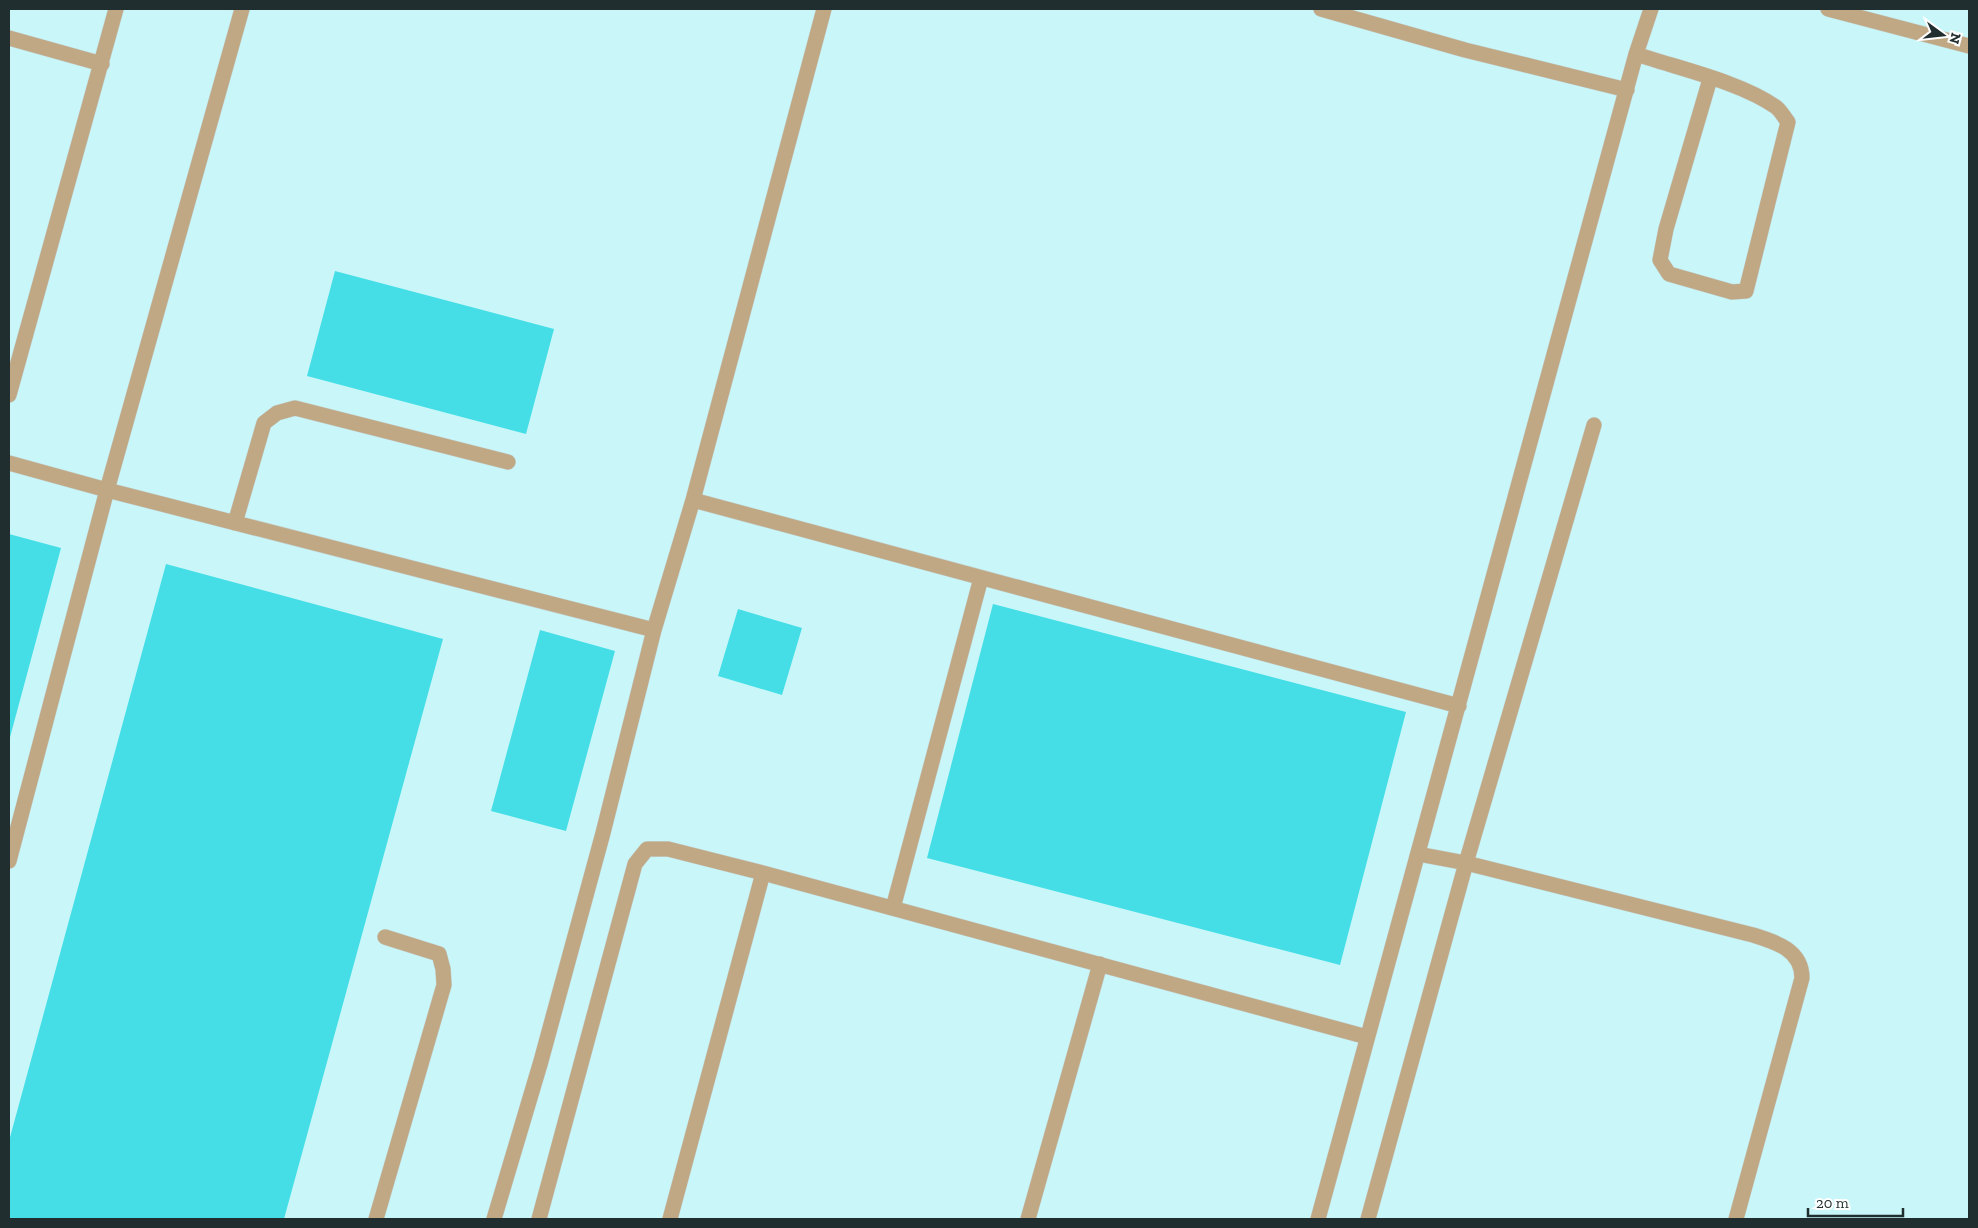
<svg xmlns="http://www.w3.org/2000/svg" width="1978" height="1228" viewBox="0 0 1978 1228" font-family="'Zilla Slab',serif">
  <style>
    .built { fill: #c9f7f9 }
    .building { fill: #45dee7 }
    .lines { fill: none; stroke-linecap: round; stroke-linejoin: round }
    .lane-casing { stroke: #c3d8d9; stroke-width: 16 }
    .lane { stroke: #c1a885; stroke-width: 15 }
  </style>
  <rect width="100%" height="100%" fill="#e7fdfe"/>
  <path class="built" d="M9,9H1969V1219H9Z"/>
  <path class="building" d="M335,271L554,329L526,434L307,376Z
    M9,534L61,548L9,741Z
    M166,564L443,639L284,1219H9V1141Z
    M993,604L1406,712L1340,965L927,858Z
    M738,609L802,628L782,695L718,676Z
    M540,630L615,651L566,831L491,811Z"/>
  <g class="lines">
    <defs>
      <path id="lane" d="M1321,9L1465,50L1627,90
        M1828,9L1969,46
        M9,38L102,64
        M1636,54C1677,68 1741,82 1776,107C1781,111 1784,117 1788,122L1746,291L1732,292L1669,274L1660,260L1666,229L1710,79
        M9,395L116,9
        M9,463L107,490L654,630
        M693,500L1459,706
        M235,523L264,423L277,413L295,408L508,462
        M1418,854L1466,863L1753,935C1776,942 1802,950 1802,978L1736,1219
        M9,861L107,490L242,9
        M893,908L981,578
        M376,1219L444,985L443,969L439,954L385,937
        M494,1219L541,1061L603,833L654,630L693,500L824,9
        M539,1219L635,864L647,849H668L763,873L1367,1037
        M670,1219L763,873
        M1028,1219L1100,964
        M1318,1219L1636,54L1651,9
        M1368,1219L1466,863L1594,425"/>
    </defs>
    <use href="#lane" class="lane-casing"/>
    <use href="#lane" class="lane"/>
  </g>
  <rect width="1978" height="1228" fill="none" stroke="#202e2f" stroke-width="20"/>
  <g transform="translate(1943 35) rotate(105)" stroke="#ffffff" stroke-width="4" paint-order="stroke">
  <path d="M0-4L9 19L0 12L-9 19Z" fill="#202e2f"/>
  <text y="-8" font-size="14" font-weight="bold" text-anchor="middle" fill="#202e2f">N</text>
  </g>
  <path d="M1808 1208v8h95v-8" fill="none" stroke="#202e2f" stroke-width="2.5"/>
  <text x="1816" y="1208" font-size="15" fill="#202e2f" stroke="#ffffff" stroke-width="4" paint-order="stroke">20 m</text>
</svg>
